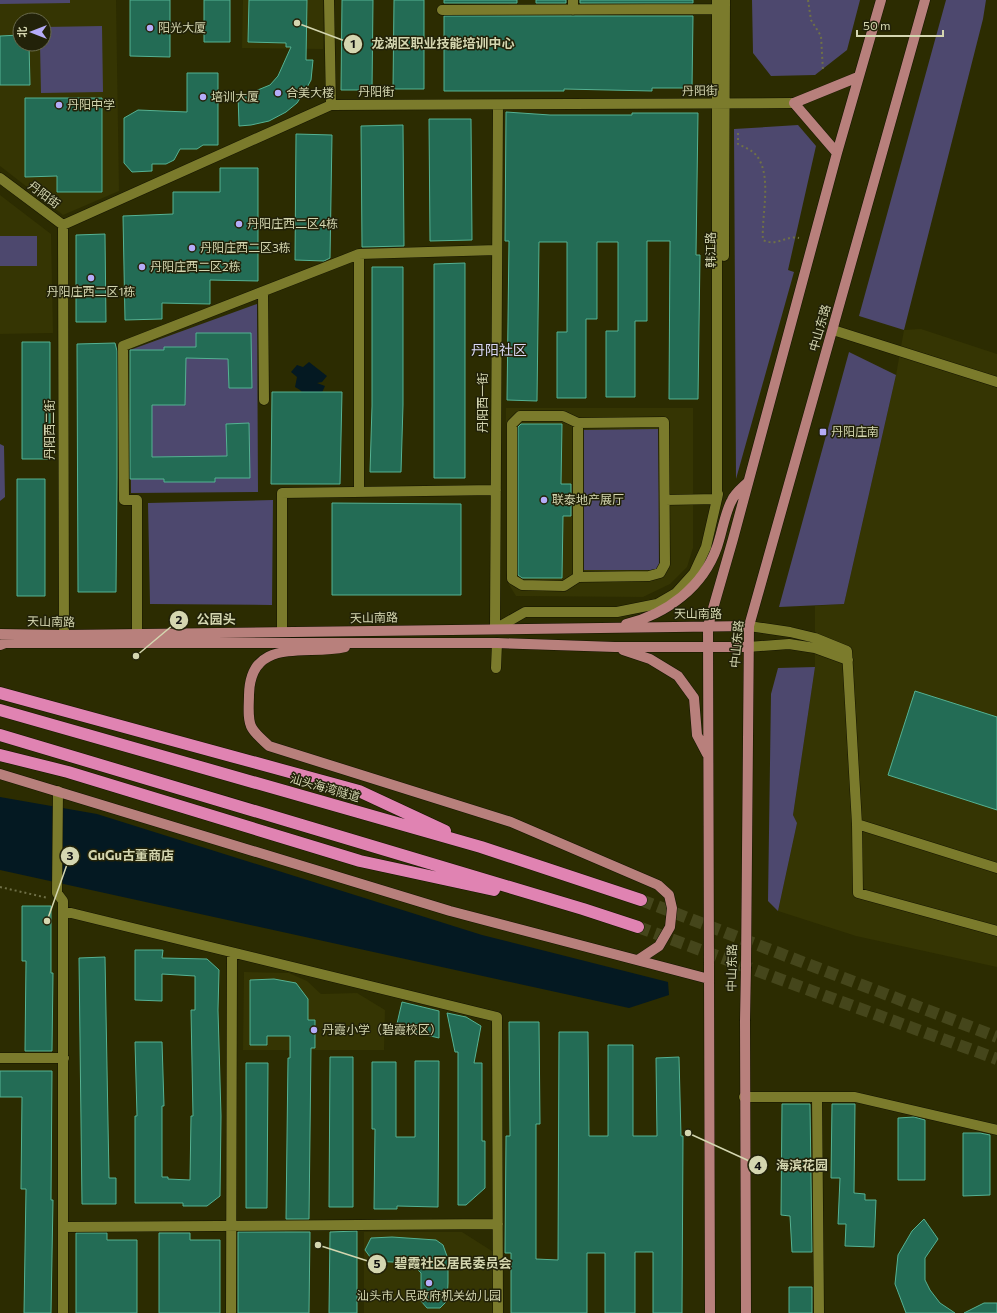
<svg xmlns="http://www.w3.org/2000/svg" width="997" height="1313" viewBox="0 0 997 1313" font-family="Commissioner,'Noto Sans SC',sans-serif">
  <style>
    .built { fill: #353503; fill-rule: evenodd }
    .green { fill: #4d486e }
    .water { fill: #041922 }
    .building { fill: #236c55; stroke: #55b293 }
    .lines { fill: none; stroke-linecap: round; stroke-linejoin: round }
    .highway-tunnel { stroke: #45461b; stroke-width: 12; stroke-dasharray: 12 6; stroke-linecap: butt }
    .minor-casing { stroke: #141400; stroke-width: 11 }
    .major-casing { stroke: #141400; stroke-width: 11 }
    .highway-casing { stroke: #141400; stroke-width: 13 }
    .path { stroke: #6f7047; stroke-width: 2; stroke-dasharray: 2 3; stroke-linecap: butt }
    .minor { stroke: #7b7b2c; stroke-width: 10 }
    .major { stroke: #b8807c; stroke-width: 10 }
    .highway { stroke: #e083b2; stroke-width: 12 }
    .major-bridge-casing { stroke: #141400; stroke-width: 11; stroke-linecap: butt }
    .major-bridge { stroke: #b8807c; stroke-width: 10 }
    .poi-dot { fill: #b5acf8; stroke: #222209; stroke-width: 1.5 }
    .labels { text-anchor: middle; stroke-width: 3; stroke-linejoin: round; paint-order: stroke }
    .poi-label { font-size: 12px; fill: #d4d6b0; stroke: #222209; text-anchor: start }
    .street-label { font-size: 12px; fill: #d4d6b0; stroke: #222209 }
    .quarter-label { font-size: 14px; fill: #dbd9f6; stroke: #222209 }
    .leader { fill: none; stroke: #d4d6b0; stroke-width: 1.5 }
    .callout-dot { fill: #d4d6b0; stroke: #222209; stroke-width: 1.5 }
    .mark-label { font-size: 12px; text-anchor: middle; font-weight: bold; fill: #111 }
    .callout-label { font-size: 13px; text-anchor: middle; font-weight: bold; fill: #d4d6b0; stroke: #222209; stroke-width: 3; stroke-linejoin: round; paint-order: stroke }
  </style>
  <rect width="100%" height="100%" fill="#2c2c01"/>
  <path class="built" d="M0,0H116L119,191L63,215L0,166ZM20,20H44V44H20Z
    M243,0H323V49L242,48Z
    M0,195L51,234L53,333L0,334Z
    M921,329L997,354V967L856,936L778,911L797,823L793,815L815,667V606L844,604L896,375L904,330Z
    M506,408H693V548L687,567L670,584L643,597L516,596L508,583L506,569Z
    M244,972L289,973L307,981L321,994L357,993L385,1010L384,1050H243Z
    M364,1232H462L495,1253V1313H364Z"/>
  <path class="green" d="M0,0H70V3L0,4Z
    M752,0H860L847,50L815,75L771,76L753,53Z
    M946,0H986L983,19L904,330L859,316Z
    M102,26L103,92L41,93L40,44H44V27Z
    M798,125L816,146L788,270L794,272L736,479L734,129Z
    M0,236H37V266H0Z
    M257,304L258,492L131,493L130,350Z
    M849,352L896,375L844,604L779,607Z
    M658,429L659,570H584V430Z
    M0,444L4,446L5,497L0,501Z
    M273,500L272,605L150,604L148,503Z
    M815,667L793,815L797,823L778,911L768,901L771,694L778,668Z"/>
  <path class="water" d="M309,362L327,376L322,382L317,383L325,386L319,399H308L300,390L295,387L297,377L291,372L297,365L303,367Z
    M0,797L97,814L482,935L668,982L669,995L629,1008L0,870Z"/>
  <path class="building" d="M130,0H170V57L130,56Z
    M204,0H230V42H204Z
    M249,0H307L306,60H313L311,80L305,91L297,103L286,112L269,121L251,125L239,126L238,94H248L270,85L278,76L291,47H286V43L248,42Z
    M342,0H373L372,90H341Z
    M394,0H424V89H393Z
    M444,0H517V3H444Z
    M536,0H566V3H536Z
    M580,0H693V3H580Z
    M444,16H693L692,88H652V91L564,89V91H444Z
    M20,35V44H29L30,85H0V36Z
    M187,73H218V145H203L197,149H180L174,160L166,164H152V171L132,172L124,163V118L138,110L187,112Z
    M25,98H102V192H57V176L25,177Z
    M506,112L550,115H632V113H698L696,255H700L698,399H669L670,241H647V321H635V397H606V331H618V242H597V319H586V398H557V332H567V242H539L537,401L507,400L509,241H505Z
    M429,119H471L472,240L430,241Z
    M403,125L404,246L362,247L361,126Z
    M296,134L332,135L330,258L324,261L295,260Z
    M220,168H258V281L210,280V304L162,303V319L125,320L123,216L173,214V192H220Z
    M105,234L106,322H76V235Z
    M465,263V478H434V264Z
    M372,267H403V405L401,472H370L372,406Z
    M196,333H251L252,388H229L228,359L186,358L185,405H152V457L227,456L226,424L249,423L250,478H215V482H164V479H130V350H164V347H196Z
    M22,342H50V459H22Z
    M115,343L117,351V478L116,592H78L77,344Z
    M272,392H342L340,484H271Z
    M521,424H562L561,484H571V516H563L562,578H522L518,575V427Z
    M17,479H45V596H17Z
    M332,503L461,504V595H332Z
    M915,691L997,717V810L888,775Z
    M22,906H51V973H53L52,1051H25L26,961H22Z
    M135,950H163L162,958L207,959L219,970L218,1010L221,1116L220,1196L207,1206H183V1203H135V1116H137L135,1042H162L164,1106H162V1177H168V1179L190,1180L191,1116H193L191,1010H195V976L162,974V1001L135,1000Z
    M105,957L109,1178H116V1204H82L79,958Z
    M274,979L296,983L308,999V1020H315V1048H311L309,1219H286L288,1058H290V1036H267V1045H250V980Z
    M402,1002L439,1011V1038L396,1028Z
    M447,1013L466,1017L481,1026L474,1063H482V1141H485V1188L466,1205H458V1052H455Z
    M509,1022H539L540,1124H536V1259L558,1260L559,1032H588L589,1136H608V1045H633V1136H657L656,1058L679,1057L681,1136H683L682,1313H653V1252H635V1313H605V1253H587V1313H511V1253H505L506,1136H510Z
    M330,1057H353V1207H329Z
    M415,1061H439L438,1207L397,1206V1209H374L375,1129H372V1062H396V1137H415Z
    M246,1063H268L267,1208H246Z
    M0,1071H52L51,1200H53L51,1313H24L26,1189H21L22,1097H0Z
    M782,1104H810L812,1252H792L790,1216L781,1215Z
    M832,1104H855L854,1193L865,1194V1200H876L874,1247L845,1246L846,1224H838L840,1178H831Z
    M914,1117L925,1120V1180H898V1118Z
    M963,1133H980L990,1135V1195L963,1196Z
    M924,1219L938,1239L925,1258V1280L930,1290L940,1303L955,1313H906L895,1284L898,1255L912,1231Z
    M357,1231V1313H329L330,1232Z
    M238,1232H310L309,1313H238Z
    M76,1233H107V1240H137V1313H76Z
    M159,1233H190V1240H220V1313H159Z
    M392,1237L436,1240L443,1245L448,1259V1283L447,1301L440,1308H427L421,1301V1273L411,1263L373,1261L365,1250L371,1238Z
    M789,1287H812V1313H789Z
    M984,1303H997V1313H964Z"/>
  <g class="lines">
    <path class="highway-tunnel" d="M641,900L997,1037
      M638,927L997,1059"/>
    <defs>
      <path id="minor" d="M329,0L331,105
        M573,0V10
        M442,10L717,9
        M498,105L495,629L525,612H617L657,604L676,593L694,573L706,547L717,499V0
        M0,178L63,225L331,105L794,103
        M63,225L64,635
        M724,256L725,0
        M263,292L264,400
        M833,330L997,382
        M520,416H563L578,423L664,422L665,564L660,573L649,576L578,577L564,586L522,585L512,579V424Z
        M578,423V577
        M359,492V254L497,250
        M665,500L717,499L718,494
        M749,626L790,632L815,638L847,651L857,824L997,868
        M282,632V493L496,490
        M137,634V500H124L123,346L359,254
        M748,647L789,644L815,648L848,660
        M496,668L497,643
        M58,791L57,893L63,901V1313
        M857,824L858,893L997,931
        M63,911L497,1017L498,1313
        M0,1058H64
        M744,1097H855L997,1130
        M817,1097L819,1313
        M63,1227L498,1224
        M231,1313L232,953"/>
      <path id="major" d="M837,153L794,103L858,77
        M626,624C667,614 703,587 717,547C722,533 725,512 732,500C735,493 743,487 748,482
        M0,634L64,635L749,626
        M0,645L5,643H497L615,647H748
        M345,647C305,656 250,636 249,695C249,704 247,720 252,728C256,735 264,741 269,746L511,822L658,885L669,895L672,908L670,927L659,946L638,960
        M623,650L650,659L678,676L694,698L697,735L707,754
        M0,774L450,911L709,979
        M746,967L749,626L925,0
        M745,1021L746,1313
        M710,1313L708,626L733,539L837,153L881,0"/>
      <path id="highway" d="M0,693L359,791L445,831
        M0,710L481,847L641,900
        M0,735L583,909L638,927
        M0,755L68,772L360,861L494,890"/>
    </defs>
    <use href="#minor" class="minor-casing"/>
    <use href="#major" class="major-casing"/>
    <use href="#highway" class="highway-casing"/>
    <path class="path" d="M808,0L811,20L821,36L823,71
      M738,133V144C744,147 752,150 756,155C773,175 761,216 763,240C777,247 786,235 799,238
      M0,887L48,898"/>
    <use href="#minor" class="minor"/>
    <use href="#major" class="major"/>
    <use href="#highway" class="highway"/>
    <defs>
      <path id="major-bridge" d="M745,1021L746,967"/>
    </defs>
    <use href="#major-bridge" class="major-bridge-casing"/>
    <use href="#major-bridge" class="major-bridge"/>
  </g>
  <g class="poi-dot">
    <circle cx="150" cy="28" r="4"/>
    <circle cx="278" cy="93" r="4"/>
    <circle cx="203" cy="97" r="4"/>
    <circle cx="59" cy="105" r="4"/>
    <circle cx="239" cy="224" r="4"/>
    <circle cx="192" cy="248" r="4"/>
    <circle cx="142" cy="267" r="4"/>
    <circle cx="91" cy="278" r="4"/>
    <rect x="819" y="428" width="8" height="8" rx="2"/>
    <circle cx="544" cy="500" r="4"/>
    <circle cx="314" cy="1030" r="4"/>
    <circle cx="429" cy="1283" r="4"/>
  </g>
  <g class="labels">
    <g class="poi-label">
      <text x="158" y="32">阳光大厦</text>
      <text x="286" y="97">合美大楼</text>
      <text x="211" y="101">培训大厦</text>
      <text x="67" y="109">丹阳中学</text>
      <text x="247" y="228">丹阳庄西二区4栋</text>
      <text x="200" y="252">丹阳庄西二区3栋</text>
      <text x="150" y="271">丹阳庄西二区2栋</text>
      <text x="91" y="296" text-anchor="middle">丹阳庄西二区1栋</text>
      <text x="831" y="436">丹阳庄南</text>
      <text x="552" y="504">联泰地产展厅</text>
      <text x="322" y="1034">丹霞小学（碧霞校区）</text>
      <text x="429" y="1300" text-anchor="middle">汕头市人民政府机关幼儿园</text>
    </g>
    <g class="street-label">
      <text transform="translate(700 91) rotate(-1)" y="4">丹阳街</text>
      <text x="376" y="96">丹阳街</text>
      <text transform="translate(44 195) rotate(37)" y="4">丹阳街</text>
      <text transform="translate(711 250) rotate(-90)" y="4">韩江路</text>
      <text transform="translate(820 328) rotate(-74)" y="4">中山东路</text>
      <text transform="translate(483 403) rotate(-90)" y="4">丹阳西一街</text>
      <text transform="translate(50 430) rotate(-90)" y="4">丹阳西二街</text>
      <text x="698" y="618">天山南路</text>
      <text transform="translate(374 618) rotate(-1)" y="4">天山南路</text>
      <text transform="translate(51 622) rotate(1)" y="4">天山南路</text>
      <text transform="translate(737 644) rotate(-85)" y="4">中山东路</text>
      <text transform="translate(325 788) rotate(16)" y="4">汕头海湾隧道</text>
      <text transform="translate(732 968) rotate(-89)" y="4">中山东路</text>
    </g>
    <g class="quarter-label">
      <text x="499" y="355">丹阳社区</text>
    </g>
  </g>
  <path class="leader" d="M297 23L353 44M136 656L179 620M47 921L70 856M688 1133L758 1165M318 1245L377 1264"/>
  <g class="callout-dot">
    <circle cx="297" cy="23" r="4"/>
    <circle cx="136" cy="656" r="4"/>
    <circle cx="47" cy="921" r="4"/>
    <circle cx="688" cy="1133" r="4"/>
    <circle cx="318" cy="1245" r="4"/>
    <circle cx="353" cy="44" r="10"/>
    <circle cx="179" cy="620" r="10"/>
    <circle cx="70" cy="856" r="10"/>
    <circle cx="758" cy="1165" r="10"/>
    <circle cx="377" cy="1264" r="10"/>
  </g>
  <g class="mark-label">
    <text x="353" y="48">1</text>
    <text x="179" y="624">2</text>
    <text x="70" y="860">3</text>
    <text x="758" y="1170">4</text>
    <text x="377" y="1268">5</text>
  </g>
  <g class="callout-label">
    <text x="443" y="48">龙湖区职业技能培训中心</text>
    <text x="216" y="624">公园头</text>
    <text x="131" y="860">GuGu古董商店</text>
    <text x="802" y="1170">海滨花园</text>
    <text x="453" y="1268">碧霞社区居民委员会</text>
  </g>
  <g transform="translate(32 32) rotate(270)"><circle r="19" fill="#222209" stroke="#696a4c"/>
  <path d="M0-3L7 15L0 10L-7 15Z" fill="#b5acf8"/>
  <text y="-6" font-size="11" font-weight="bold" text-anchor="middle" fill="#d4d6b0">北</text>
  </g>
  <path d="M857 30v6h86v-6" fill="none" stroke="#d4d6b0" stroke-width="2"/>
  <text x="863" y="30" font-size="12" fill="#d4d6b0" stroke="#222209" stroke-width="3" paint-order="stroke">50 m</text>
</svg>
